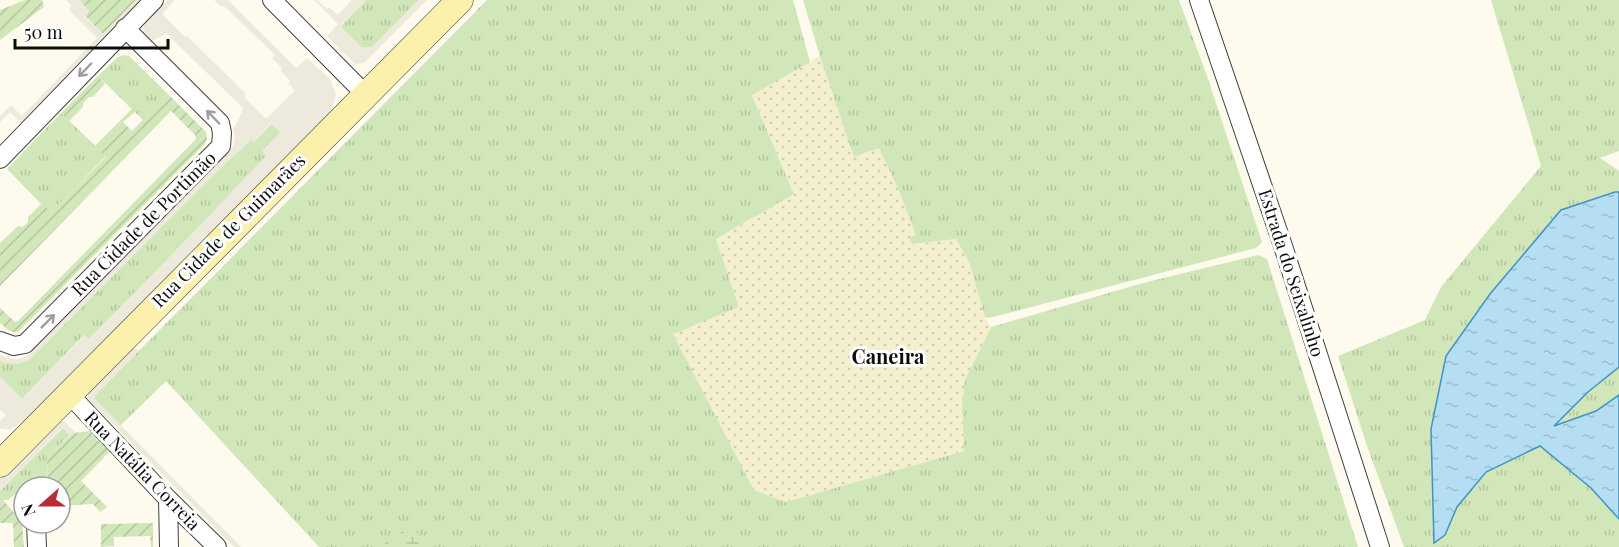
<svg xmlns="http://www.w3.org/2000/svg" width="1619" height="547" viewBox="0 0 1619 547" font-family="'Playfair Display',serif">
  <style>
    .farmland { fill: url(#farmland-dots) }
    .grass { fill: url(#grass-tufts) }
    .wetland { fill: url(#wetland-marsh) }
    .garden { fill: url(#garden-furrows) }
    .plaza { fill: #eee9dd }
    .water { fill: url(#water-ripples); stroke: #3f94c7; stroke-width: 1.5 }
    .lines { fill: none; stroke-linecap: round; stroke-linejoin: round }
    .minor-casing { stroke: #404040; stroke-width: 20 }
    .secondary-casing { stroke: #2f2f2f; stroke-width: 27 }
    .minor { stroke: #fff; stroke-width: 18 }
    .secondary { stroke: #fbf1ac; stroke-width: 26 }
    .oneway { stroke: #9e9e9e }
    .labels { text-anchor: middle; stroke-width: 6; stroke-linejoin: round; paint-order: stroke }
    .street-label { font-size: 18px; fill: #0d0d0d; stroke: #fff }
    .neighbourhood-label { font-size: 20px; font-weight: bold; fill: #0d0d0d; stroke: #fff }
  </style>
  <defs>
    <pattern id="farmland-dots" width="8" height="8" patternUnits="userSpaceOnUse" patternTransform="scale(1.5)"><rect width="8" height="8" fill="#f3efcf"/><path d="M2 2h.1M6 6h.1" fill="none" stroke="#cfccb1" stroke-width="1.8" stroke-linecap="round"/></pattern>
    <pattern id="grass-tufts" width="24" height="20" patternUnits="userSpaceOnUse" patternTransform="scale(1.5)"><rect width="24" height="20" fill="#d2e7b9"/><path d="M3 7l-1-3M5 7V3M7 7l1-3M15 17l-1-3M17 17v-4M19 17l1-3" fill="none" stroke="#b3c59e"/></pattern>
    <pattern id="wetland-marsh" width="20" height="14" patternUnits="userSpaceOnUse" patternTransform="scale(1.5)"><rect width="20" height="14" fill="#d2e7b9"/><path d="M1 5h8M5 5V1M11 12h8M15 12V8" fill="none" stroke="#b3c59e"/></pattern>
    <pattern id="garden-furrows" width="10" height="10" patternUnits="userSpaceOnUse" patternTransform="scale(1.5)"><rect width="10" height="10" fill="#d2e7b9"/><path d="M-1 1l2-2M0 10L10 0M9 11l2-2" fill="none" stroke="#b3c59e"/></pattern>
    <pattern id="water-ripples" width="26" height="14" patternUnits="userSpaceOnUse" patternTransform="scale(1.5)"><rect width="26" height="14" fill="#b5def3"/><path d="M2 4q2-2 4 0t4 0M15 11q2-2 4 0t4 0" fill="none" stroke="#9abdcf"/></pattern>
  </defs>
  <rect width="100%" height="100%" fill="#fefbee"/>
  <path class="farmland" d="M832,47L900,193L916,235L912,244L956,239L969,262L985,317L991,327L965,380L962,404L964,451L786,502L754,490L672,333L739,307L716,239L794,194L752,94L810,62Z"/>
  <path class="grass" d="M366,0H419L372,47L362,48L340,27Z
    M487,0H793L810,62L752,95L794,194L716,239L739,307L673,334L754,490L786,502L964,451L962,404L965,380L991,327L1143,283L1258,255L1267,259L1358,547H319L166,381L120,426L95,399V395Z
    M803,0H1179L1206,73L1262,242L1256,248L989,318L985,317L969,262L956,239L912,244L909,238L916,235L900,193L879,148L854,157L818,50Z
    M1491,0H1619V151L1600,158L1619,171V192L1561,210L1490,294L1446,356L1431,429L1434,542L1445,535L1457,507L1486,472L1540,446L1591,488L1613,511L1619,519V547H1404L1367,446L1338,356L1425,320L1441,287L1541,166Z
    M124,55L129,56L168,94L143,120L98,76L118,57Z
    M61,113L106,156L50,213L7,169Z
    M272,123L281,132L263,151L267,155L201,225L89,339L84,335L22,399L0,377V360L5,363L29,360L210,178L251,139L254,142Z
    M1619,367V395L1596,411L1552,427L1588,392Z
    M63,428L70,435L47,457L48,487L25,486L8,500H3L0,503V491Z"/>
  <path class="wetland" d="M412,525L427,547H379Z"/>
  <path class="garden" d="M25,0H42L44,7L0,40V10Z
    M80,0H136L103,34L85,16Z
    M98,76L105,84L93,97H89L83,103V107L69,121L61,113Z
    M168,94L206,132L207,139L205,144L18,332C9,333 6,328 0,323V308L15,322L18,321L193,142L196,139L195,135L171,111L0,286V243L18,226L23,227L28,222V217L42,203L51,212L106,157L95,146L132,109L135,112L123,122L132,131Z
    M91,431L110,451L81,481L107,507L100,512L93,504L60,506V487H48L47,457L73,433Z
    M3,500L22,522L24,547H14L13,523H0V503Z
    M153,523V547H151L150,536L114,537V546L101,547V524Z"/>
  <path class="plaza" d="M66,0H80L89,11L85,17L103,34L136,0H144L23,122L21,123L10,112L0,122V116L11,105L22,116L97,38L69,10L72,6Z
    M168,0H175L162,14L185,37L187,36L233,81L246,94L244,97L266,119L295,90L288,83L290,81L280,70L282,68L272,58L275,55L224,6L222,7L214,0H228L296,68L307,58L330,79L336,94L332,109L319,125L28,417L10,430L2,429L0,428V421L6,415L0,410V377L22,399L85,335L89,339L201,225L266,156L263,152L280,133L271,123L254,142L251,140L210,178L29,360L19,364L5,363L0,360V355L10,359H19L27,356L233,147L235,137L233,129L243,111L242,107L168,35L165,34L149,43L142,35L143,28L146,22Z
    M314,0H317L327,9L329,7L338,15L352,0H366L340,26L362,48L372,47L419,0H427L364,63L355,64L327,36L338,24Z
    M132,346L138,351L95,395V399L241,547H234L88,399V393Z
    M58,421H62L66,423L76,433L70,435L63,428L61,429L0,491V478Z"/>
  <path class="water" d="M1615,192H1619V367L1588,392L1554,426L1596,411L1619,395V519L1591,488L1540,446L1486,472L1457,507L1445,535L1434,543L1431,429L1446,356L1490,294L1561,210Z"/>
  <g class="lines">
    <defs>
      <path id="minor" d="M272,0L365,94
        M1199,0L1283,246L1380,547
        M0,159L154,0
        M0,341L14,346L25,344L221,146L222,133L220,123L125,28
        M69,394L168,499L217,547
        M168,499L169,547
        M36,523L37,547"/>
      <path id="secondary" d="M0,464L460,0"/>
    </defs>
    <use href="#minor" class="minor-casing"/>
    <use href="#secondary" class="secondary-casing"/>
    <use href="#minor" class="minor"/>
    <use href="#secondary" class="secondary"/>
  </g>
  <defs><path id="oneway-shaft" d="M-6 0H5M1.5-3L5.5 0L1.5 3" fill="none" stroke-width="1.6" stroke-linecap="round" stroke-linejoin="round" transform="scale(1.5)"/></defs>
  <g class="oneway">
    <use href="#oneway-shaft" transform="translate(85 70) rotate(134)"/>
    <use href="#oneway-shaft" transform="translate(213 117) rotate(-134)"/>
    <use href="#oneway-shaft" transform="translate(48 321) rotate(-45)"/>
  </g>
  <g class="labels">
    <g class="street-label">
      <text transform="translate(144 224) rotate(-45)" y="6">Rua Cidade de Portimão</text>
      <text transform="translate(229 231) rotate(-45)" y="6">Rua Cidade de Guimarães</text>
      <text transform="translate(1291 273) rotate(72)" y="6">Estrada do Seixalinho</text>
      <text transform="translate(142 471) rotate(46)" y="6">Rua Natália Correia</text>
    </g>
    <g class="neighbourhood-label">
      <text x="888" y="364">Caneira</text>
    </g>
  </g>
  <g transform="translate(42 505) rotate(249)"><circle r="28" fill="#ffffff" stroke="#9e9e9e" stroke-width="1.5"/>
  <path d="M0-4.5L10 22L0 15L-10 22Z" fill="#b72b35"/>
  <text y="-9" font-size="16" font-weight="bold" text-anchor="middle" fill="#0d0d0d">N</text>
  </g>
  <path d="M15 39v9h153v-9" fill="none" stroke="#0d0d0d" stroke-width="3"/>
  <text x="24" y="39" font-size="18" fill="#0d0d0d" stroke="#ffffff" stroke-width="4.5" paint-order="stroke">50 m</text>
</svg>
